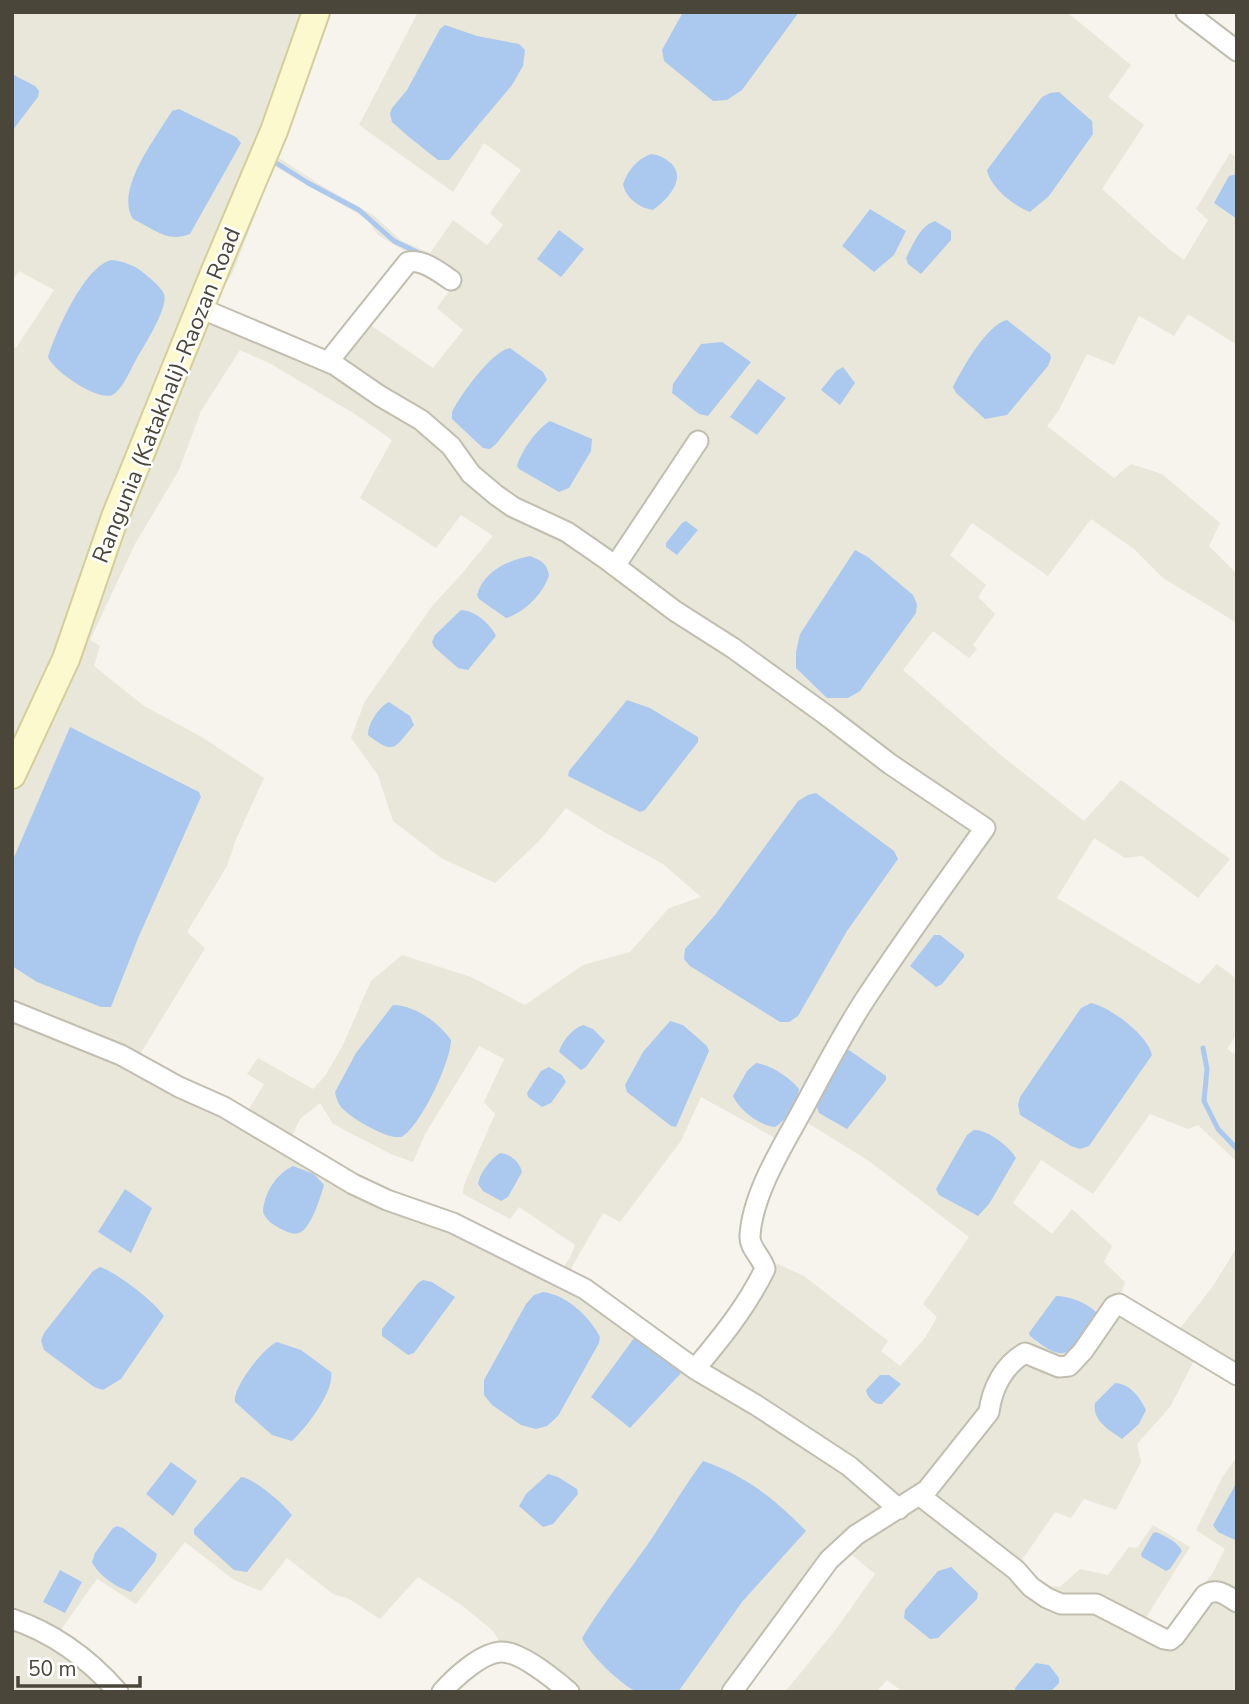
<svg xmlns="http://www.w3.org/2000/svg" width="1249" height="1704" viewBox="0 0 1249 1704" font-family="'Nunito Sans',sans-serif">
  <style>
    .residential { fill: #e9e7da; fill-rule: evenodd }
    .water { fill: #abc9ef }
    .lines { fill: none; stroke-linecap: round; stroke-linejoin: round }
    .stream { stroke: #abc9ef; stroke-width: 5 }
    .street-casing { stroke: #c1beaf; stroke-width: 23 }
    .secondary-casing { stroke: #d4ce9d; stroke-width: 30 }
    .street { stroke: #fff; stroke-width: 19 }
    .secondary { stroke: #fdf9cf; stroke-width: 26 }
    .labels { text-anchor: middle; stroke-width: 5; stroke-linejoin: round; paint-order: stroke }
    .street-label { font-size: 23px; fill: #4a463a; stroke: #fff }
  </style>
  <rect width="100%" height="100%" fill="#f6f4ec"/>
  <path class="residential" d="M12,12H325L276,156L319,184L373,215L402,241L430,253L453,220L487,245L503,225L490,213L521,170L484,143L453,192L359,125L418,12H1067L1131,65L1108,97L1144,125L1102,189L1169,249L1184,260L1208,220L1196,209L1230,153L1237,158V345L1188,314L1174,336L1139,316L1114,365L1087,354L1059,410L1047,426L1114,478L1131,464L1162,474L1220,523L1209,546L1237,574V623L1163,578L1134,549L1091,519L1048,576L972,523L950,555L986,585L978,597L995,614L973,645L977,649L969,658L933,631L903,670L1002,756L1084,821L1121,780L1230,859L1198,898L1142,856L1125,858L1094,838L1057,898L1199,984L1217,964L1237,979V1034L1227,1049L1237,1056V1162L1198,1125L1188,1129L1150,1114L1093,1194L1041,1160L1013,1203L1052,1234L1072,1209L1112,1246L1104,1262L1125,1282L1120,1298L1178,1331L1213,1286L1237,1247V1380L1197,1355L1170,1407L1137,1444L1141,1462L1116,1510L1084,1499L1071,1518L1055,1512L1022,1560L1030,1572L1048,1586L1060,1587L1080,1569L1108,1575L1129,1547L1137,1548L1153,1525L1190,1547L1145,1619L1164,1632L1212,1574L1225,1549L1196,1530L1223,1476L1237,1457V1692H903L887,1680L876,1692H785L837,1628L875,1574L847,1551L739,1692H558L507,1656L494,1632L486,1625L460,1604L418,1577L380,1619L349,1599L333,1594L287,1558L261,1591L234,1580L185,1542L136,1604L97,1579L60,1631L103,1666L128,1692H12V346L16,348L54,290L19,271L12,281ZM274,166L357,213L368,221L378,235L408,253L327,356L214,305L233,272ZM415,264L452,287L437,308L463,330L433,368L366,322ZM240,350L271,364L358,416L392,440L360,498L436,548L461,515L493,536L459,577L433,605L365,701L351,738L378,775L393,821L441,858L495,883L539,841L566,808L604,832L663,864L701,897L669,908L630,952L583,965L525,1005L471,977L402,955L371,981L342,1047L325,1076L313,1089L258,1058L247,1074L264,1084L248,1111L139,1056L205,948L187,932L227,866L236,839L264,778L200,736L144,706L94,666L100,646L90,640L135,544L179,470L201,411ZM479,1046L504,1059L484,1102L495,1114L464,1185L463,1194L510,1219L519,1207L575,1245L570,1258L561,1271L350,1175L290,1140L300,1119L320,1103L333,1124L391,1154L413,1162L425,1134ZM701,1097L779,1140L744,1245L760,1274L694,1361L569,1272L603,1213L620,1222L681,1141ZM803,1120L869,1161L969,1237L923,1304L937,1317L925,1338L900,1366L881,1351L888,1341L804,1276L773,1262L755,1242L768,1184Z"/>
  <path class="water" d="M683,12H799L742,90L727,100L713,101L664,61L662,50Z
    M445,25L477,36L519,44L525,50L523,66L512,85L449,160H438L409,137L392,122L390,114L392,108L407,90L440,29Z
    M12,74L35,86L39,91L38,97L12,131Z
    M1059,92L1092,121L1093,134L1049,196L1030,212C1014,206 990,187 987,170L1042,97L1050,93Z
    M179,109L236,137L241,143L190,234C167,243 154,229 133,219C114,190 157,136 172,111Z
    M651,154C658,155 661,156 667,160C690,176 668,199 653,210C639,208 625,197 623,184C629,169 636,160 651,154Z
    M1237,174V219L1214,203L1229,176Z
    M870,209L906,231L894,255L874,272L842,246Z
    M935,221L951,231V240L921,274L908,264L906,258C914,243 919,227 935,221Z
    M559,230L584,249L561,277L537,259Z
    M111,260C124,261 136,266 145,274C151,279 161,287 164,294C169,307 144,346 137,358C131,368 124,387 114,394C101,404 53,371 48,357C56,332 84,267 111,260Z
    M1007,320L1050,354L1051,358L1048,366L1007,415L985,419L956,393L953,387C962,369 987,324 1007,320Z
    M722,342L751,362L708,416L699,414L672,393L673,384L701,344Z
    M510,348L543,372L547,380L496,444L490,449L483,448L452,419V412C461,394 492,351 510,348Z
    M843,367L855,383L840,405L821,390L836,371Z
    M758,379L786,398L757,435L730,417Z
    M550,421L592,439L591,451L569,488L559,492L519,469L517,466C522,450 536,430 550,421Z
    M686,521L698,530L677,555L666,547V543L682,523Z
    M855,550L868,557L913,595L917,604L916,613L860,691L848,698H827L796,668V652L800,634Z
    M530,556C540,560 547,563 549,575C544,593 524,613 506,618L479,599L477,595C483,572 508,560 530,556Z
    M461,610C474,610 491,624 496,636L468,670L458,668L434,647L432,642L435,635Z
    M627,700L650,708L698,737V742L645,810L640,812L568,776L569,771Z
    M389,702L410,716L414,725C394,748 395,756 368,735C368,723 379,707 389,702Z
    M70,727L199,792L201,797L139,936L111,1007H101L37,982L12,966V862Z
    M816,793L894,851L898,859L847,931L798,1016L789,1022H780L690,966L684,959L685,949L715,915L798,801L808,795Z
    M934,935H940L964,954V957L942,984L936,987L910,966Z
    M1091,1003C1110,1007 1148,1035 1152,1055L1089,1146L1080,1149L1071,1146L1020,1115L1018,1105L1020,1097L1081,1008Z
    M393,1005C415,1005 439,1023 451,1040C451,1061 421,1125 403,1136C392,1143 349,1117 341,1107C338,1103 336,1098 335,1092L356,1053Z
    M670,1021L683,1025L707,1046L709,1051L676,1127L671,1126L627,1092L625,1085L643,1052Z
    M583,1025L593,1029L605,1041L586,1067L581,1070L559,1052C562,1041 572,1029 583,1025Z
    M849,1050L886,1076V1080L847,1129L819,1113L816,1104L843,1052Z
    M756,1063C771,1065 789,1077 799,1089C798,1103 787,1119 775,1127C760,1126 739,1110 733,1096L747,1071Z
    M549,1067L562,1075L566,1082L551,1103L542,1107L528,1097L527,1093L541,1071Z
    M974,1130C987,1129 1010,1147 1016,1158L989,1204L978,1216L939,1195L936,1189L967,1135Z
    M500,1153C510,1154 520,1162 522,1172L508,1197L501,1201L483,1191L478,1184C480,1172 490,1160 500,1153Z
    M293,1166L314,1174L324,1185C321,1196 311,1229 299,1233C293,1235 288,1232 283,1230C274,1225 267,1222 263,1212C264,1193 276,1174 293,1166Z
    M125,1189L152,1208L131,1253L98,1232Z
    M100,1267C116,1272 154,1301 164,1316L121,1379L103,1390L94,1387L44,1350L41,1341L44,1333L93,1271Z
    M423,1280L432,1282L455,1297L414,1353L408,1355L382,1336V1329L418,1283Z
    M543,1292C567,1295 590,1317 600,1337L599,1343L558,1416L547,1426L536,1429L521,1425L492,1405L484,1395V1380L526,1304L534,1295Z
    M1056,1296C1069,1296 1088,1303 1097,1313C1093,1322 1087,1330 1082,1338C1064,1364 1051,1352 1030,1336L1029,1333Z
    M637,1334L684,1370L630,1428L591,1397Z
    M277,1342L301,1350L331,1372C335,1391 306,1428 292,1441L272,1435L235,1402C232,1388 264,1347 277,1342Z
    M880,1375H889L901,1384L882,1404C875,1405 867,1398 866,1390Z
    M1115,1383C1130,1384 1140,1397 1146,1410L1139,1424L1122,1439C1109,1430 1092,1421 1095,1403Z
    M703,1461C745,1475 776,1500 806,1531L742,1602L678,1692C667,1692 650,1695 638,1692C624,1688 587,1652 582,1638C602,1605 626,1575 648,1544C667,1516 683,1488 703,1461Z
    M171,1462L197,1481L173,1516L146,1494Z
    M548,1474L558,1477L577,1489L578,1494L553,1524L543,1527L519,1506L526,1494Z
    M241,1477C254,1478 284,1504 292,1515L247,1572L234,1570L194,1534V1529Z
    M1237,1482V1539L1235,1540L1218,1532L1213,1525Z
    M117,1526L123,1528L157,1554L155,1561L131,1592C117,1588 98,1575 92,1562L95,1553L113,1528Z
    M1156,1532C1165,1536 1178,1542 1182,1551L1170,1569L1166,1571L1142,1557L1141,1554L1153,1533Z
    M951,1567L978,1593L977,1599L938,1638L930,1639L904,1618L905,1610L938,1571Z
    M60,1570L82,1582L65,1613L43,1602Z
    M1036,1663L1049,1665L1059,1678V1683L1050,1692H1015V1688Z"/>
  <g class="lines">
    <path class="stream" d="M278,164L308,183L359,210L394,241L421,254
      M1203,1048L1207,1069L1204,1101L1218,1129L1237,1149"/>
    <defs>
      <path id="street" d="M1186,12L1237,51
        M200,308L335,365L380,396L421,420L451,446L471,474L496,495L513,507L567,532L606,559L675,611L733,648L826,715L890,764L985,828C945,884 904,940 866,998C841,1036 820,1078 798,1118C779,1152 752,1197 750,1236C749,1248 762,1257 765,1269C747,1306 722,1337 695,1369
        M328,362L408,262C423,259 439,272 451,280
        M615,566L698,441
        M12,1011L121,1055L179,1087L224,1107L353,1184L387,1200L453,1223L585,1289L695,1369L756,1405L849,1466L899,1509
        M919,1495L1016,1570L1031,1587L1047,1598L1061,1604H1096L1164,1639L1170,1640L1175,1636L1205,1595C1217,1587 1226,1595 1237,1602
        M12,1619C54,1633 89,1659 118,1692
        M442,1692C454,1678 482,1652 502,1652C521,1652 554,1679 569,1692
        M732,1692L829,1560L856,1535L927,1490L989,1412C992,1388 1004,1365 1025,1353L1059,1367L1069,1366L1083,1351L1114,1306L1119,1304L1237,1375"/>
      <path id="secondary" d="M12,775L66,659L115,517L214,273L274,131L316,12"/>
    </defs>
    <use href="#street" class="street-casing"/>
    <use href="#secondary" class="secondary-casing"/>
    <use href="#street" class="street"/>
    <use href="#secondary" class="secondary"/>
  </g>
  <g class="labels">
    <g class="street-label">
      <text transform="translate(166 395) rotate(-68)" y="8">Rangunia (Katakhali)-Raozan Road</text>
    </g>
  </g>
  <rect width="1249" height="1704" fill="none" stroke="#4a463a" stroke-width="28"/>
  <path d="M18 1676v10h122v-10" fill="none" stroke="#4a463a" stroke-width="3.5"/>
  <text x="28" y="1676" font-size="21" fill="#4a463a" stroke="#ffffff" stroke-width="5" paint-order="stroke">50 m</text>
</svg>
